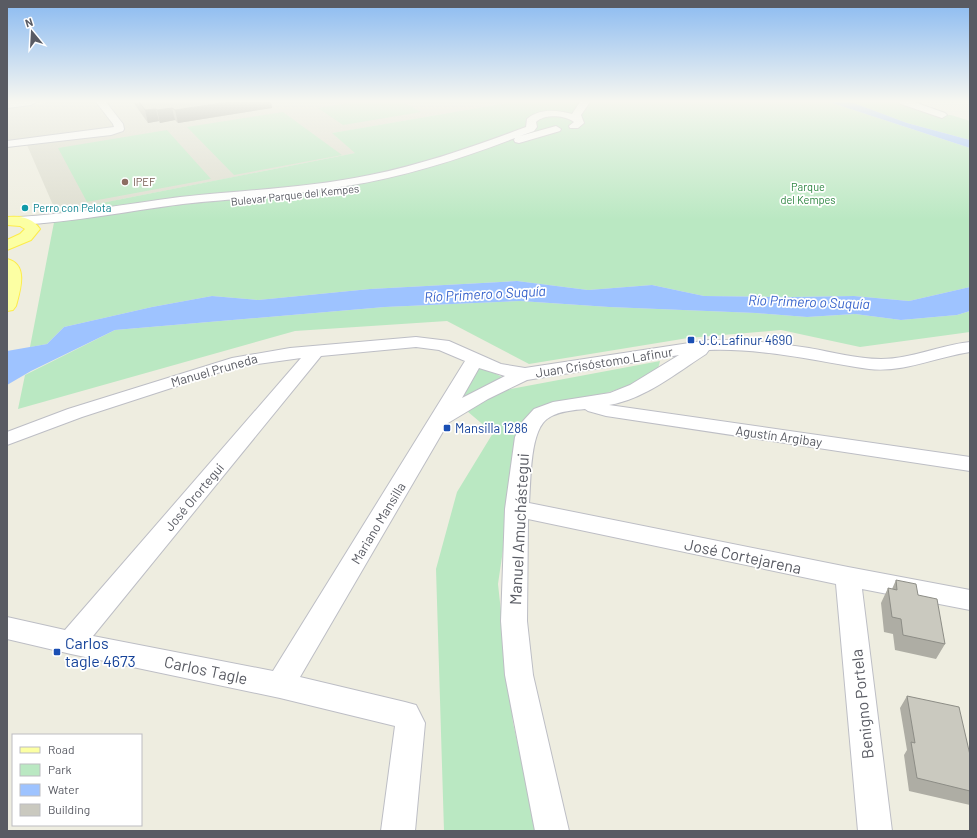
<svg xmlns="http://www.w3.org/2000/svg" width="977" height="838" viewBox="0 0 977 838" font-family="Barlow,sans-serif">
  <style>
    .education { fill: #ddddcf }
    .green { fill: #bae8c2 }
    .water { fill: #9ec3ff }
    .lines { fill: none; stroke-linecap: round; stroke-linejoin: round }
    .minor-casing { stroke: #bdbec5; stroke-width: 2 }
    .major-casing { stroke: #fdec4a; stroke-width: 2 }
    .minor { fill: #fff; fill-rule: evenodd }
    .major { fill: #fcffa3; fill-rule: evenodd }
    .wall { fill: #aeada4 }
    .shaded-wall { fill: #8d8d86 }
    .building { fill: #cac9bf; stroke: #8d8d86 }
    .education-dot { fill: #8d6e63; stroke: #fff; stroke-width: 1.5 }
    .culture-dot { fill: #0f9aa8; stroke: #fff; stroke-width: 1.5 }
    .transit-dot { fill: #1a4fb4; stroke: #fff; stroke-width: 1.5 }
    .labels { text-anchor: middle; stroke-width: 3.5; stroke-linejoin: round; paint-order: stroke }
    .far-education-label { font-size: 11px; fill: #785e54; stroke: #fff; text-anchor: start }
    .far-park-label { font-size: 11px; fill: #2e8642; stroke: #fff }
    .far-street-label { font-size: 11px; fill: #595b63; stroke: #fff }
    .far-culture-label { font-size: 11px; fill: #0d838f; stroke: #fff; text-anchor: start }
    .transit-label { font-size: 13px; fill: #164399; stroke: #fff; text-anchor: start }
    .street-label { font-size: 13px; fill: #595b63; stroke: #fff }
    .water-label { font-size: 14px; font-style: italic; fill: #3864cc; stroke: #fff }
    .near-street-label { font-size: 16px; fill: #595b63; stroke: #fff }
    .near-transit-label { font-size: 16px; fill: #164399; stroke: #fff; text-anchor: start }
  </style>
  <rect width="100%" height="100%" fill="#eeede0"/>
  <path class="education" d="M52,102H513L333,133L356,153L56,212L27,145L7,148V109Z"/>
  <path class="green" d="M355,102H403L421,112L343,125L318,108Z
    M513,102H829L970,148V287L909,301L854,296L791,297L704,296L652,285L588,290L517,281L370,289L258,300L212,296L152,307L64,327L47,344L30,347L56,212L355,153L332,133Z
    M851,102H899L936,115H951L970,121V140L907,123Z
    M283,112L342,155L234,175L187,127Z
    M167,130L211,179L87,202L58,148Z
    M520,301L609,307L756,313L807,317L855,314L901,320L957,315L970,311V332L860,347L781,330L688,338L529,364L447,321L295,331L18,409L25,375L115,330L385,307Z
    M660,361L658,369L634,384L606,393L560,401L534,412L520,434L498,584L513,723L537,831H444L436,569L457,492L493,433L461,406L495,392Z
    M478,365L508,380L452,408Z"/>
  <path class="water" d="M829,102H851L907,123L970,140V148Z
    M517,281L588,290L652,285L704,296L791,297L854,296L909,301L970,287V311L957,315L901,320L855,314L807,317L756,313L609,307L520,301L385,307L115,330L31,371L7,385V351L47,344L64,327L152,307L212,296L258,300L370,289Z"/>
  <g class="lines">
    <defs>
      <path id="minor" d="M7,102H36L31,105L7,108Z
        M96,102H106L123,124L124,129L123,131L111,135L7,147V141L114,127L113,124Z
        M580,102H590L581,115L584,123L578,128H570L569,126L574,122C564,115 545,114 536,122L537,127L534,131L520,136L556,126L561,129L560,131L519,143L515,142L514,140L515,138C460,159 404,177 346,186C292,196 238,198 183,204C128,211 74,222 18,225L13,224L11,221L13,218L18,217C73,214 126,204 180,197C244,190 308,188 370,175C424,164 475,146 526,127L527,119C540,108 557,110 572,114Z
        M899,102H914L945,113L947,115L942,118L939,117L901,104Z
        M416,337L449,341L501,364L525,368L709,340C743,339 775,343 809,348C832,352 857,359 881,359C911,359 940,345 970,342V352C936,357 904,373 869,369C816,361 763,348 709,350L706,354C676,373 645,399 609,405L970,457V471L606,416L588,411L585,409C574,410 560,411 550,417C529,427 531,482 529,503L848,567L970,590V610L862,589L892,831H858L836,584L528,519L527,621L533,675L569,831H535L505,675L501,621L505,509L515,437L523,421L534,409L553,402L610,393L630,385L679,355L527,380L488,399L448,423L300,677L405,702L416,705L425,723L415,831H381L395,726L280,698L71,654L7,639V617L65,630L301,358L236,367L82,417L7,445V432L68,409L232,358L290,348ZM416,347L439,350L465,361L273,671L93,636L321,356ZM479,368L505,376L462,398Z"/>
      <path id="major" d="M7,217C20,216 32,217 40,229L31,240L7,250V240L20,234L25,229L20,226L7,225Z
        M7,259C29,264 20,291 16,306L13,310L7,311Z"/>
    </defs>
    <use href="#minor" class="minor-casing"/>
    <use href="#major" class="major-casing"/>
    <use href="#minor" class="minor"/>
    <use href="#major" class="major"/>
  </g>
  <path class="wall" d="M133,102H271L272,108L178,123L175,120L160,123L159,121L148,123Z
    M896,580L918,595L945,644L936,659L895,650L893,634L884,632L881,603L888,588L892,589Z
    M970,615V623L969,618Z
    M907,696L970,755V805L909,791L904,755L907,750L900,708Z"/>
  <path class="shaded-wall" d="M229,102H271L272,108L178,123L175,110Z
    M172,108L175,120L160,123L157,110Z
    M156,109L159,121L148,123L145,110Z"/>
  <path class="building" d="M139,102H229L175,110L172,108L157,110L156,109L145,110Z
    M896,580L916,584L918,595L937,599L945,644L903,635L901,619L892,617L888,588L897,590Z
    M907,696L959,707L970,755V791L917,778L911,742L915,743Z"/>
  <linearGradient id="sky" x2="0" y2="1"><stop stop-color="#8abaf1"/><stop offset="0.46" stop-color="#f7f7f1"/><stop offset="1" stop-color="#f7f7f1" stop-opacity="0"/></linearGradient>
  <rect width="977" height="220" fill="url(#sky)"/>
  <circle class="education-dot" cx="125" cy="182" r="4"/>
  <circle class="culture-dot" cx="25" cy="208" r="4"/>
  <g class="transit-dot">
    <rect x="687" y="336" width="8" height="8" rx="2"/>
    <rect x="443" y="424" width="8" height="8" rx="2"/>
    <rect x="53" y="648" width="8" height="8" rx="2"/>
  </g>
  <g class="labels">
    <g class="far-education-label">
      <text x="133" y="186">IPEF</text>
    </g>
    <g class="far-park-label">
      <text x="808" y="191">Parque<tspan x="808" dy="13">del Kempes</tspan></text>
    </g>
    <g class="far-street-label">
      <text transform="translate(295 195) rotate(-6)" y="4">Bulevar Parque del Kempes</text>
    </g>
    <g class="far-culture-label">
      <text x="33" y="212">Perro con Pelota</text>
    </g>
    <g class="transit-label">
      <text x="699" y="345">J.C.Lafinur 4690</text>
      <text x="455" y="433">Mansilla 1286</text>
    </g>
    <g class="street-label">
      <text transform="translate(604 362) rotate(-9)" y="5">Juan Crisóstomo Lafinur</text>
      <text transform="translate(214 370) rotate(-16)" y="5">Manuel Pruneda</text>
      <text transform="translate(779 436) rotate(8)" y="5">Agustín Argibay</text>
      <text transform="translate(194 497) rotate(-50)" y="5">José Orortegui</text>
      <text transform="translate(378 523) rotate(-59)" y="5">Mariano Mansilla</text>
    </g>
    <g class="water-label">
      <text transform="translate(485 294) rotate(-3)" y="5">Río Primero o Suquía</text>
      <text transform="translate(809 302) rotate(2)" y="5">Río Primero o Suquía</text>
    </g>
    <g class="near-street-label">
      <text transform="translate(519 529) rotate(-87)" y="6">Manuel Amuchástegui</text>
      <text transform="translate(743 556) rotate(12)" y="6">José Cortejarena</text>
      <text transform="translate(206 670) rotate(12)" y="6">Carlos Tagle</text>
      <text transform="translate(862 704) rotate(-96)" y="6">Benigno Portela</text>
    </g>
    <g class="near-transit-label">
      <text x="65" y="649">Carlos<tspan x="65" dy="18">tagle 4673</tspan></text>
    </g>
  </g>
  <rect width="977" height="838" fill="none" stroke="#595b63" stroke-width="16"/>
  <rect x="12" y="734" width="130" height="92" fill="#ffffff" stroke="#bdbdc1"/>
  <rect x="20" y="747" width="20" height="6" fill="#fcffa3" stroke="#bdbdc1"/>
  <text x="48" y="754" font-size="12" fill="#595b63">Road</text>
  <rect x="20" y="764" width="20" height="12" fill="#bae8c2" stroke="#bdbdc1"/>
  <text x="48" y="774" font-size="12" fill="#595b63">Park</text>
  <rect x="20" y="784" width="20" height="12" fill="#9ec3ff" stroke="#bdbdc1"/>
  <text x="48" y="794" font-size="12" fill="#595b63">Water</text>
  <rect x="20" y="804" width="20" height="12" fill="#cac9bf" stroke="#bdbdc1"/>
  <text x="48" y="814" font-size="12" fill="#595b63">Building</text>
  <g transform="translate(32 32) rotate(342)" stroke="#ffffff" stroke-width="3" paint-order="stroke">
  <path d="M0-3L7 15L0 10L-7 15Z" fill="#595b63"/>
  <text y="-6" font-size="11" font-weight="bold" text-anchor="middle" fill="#595b63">N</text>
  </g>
</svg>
